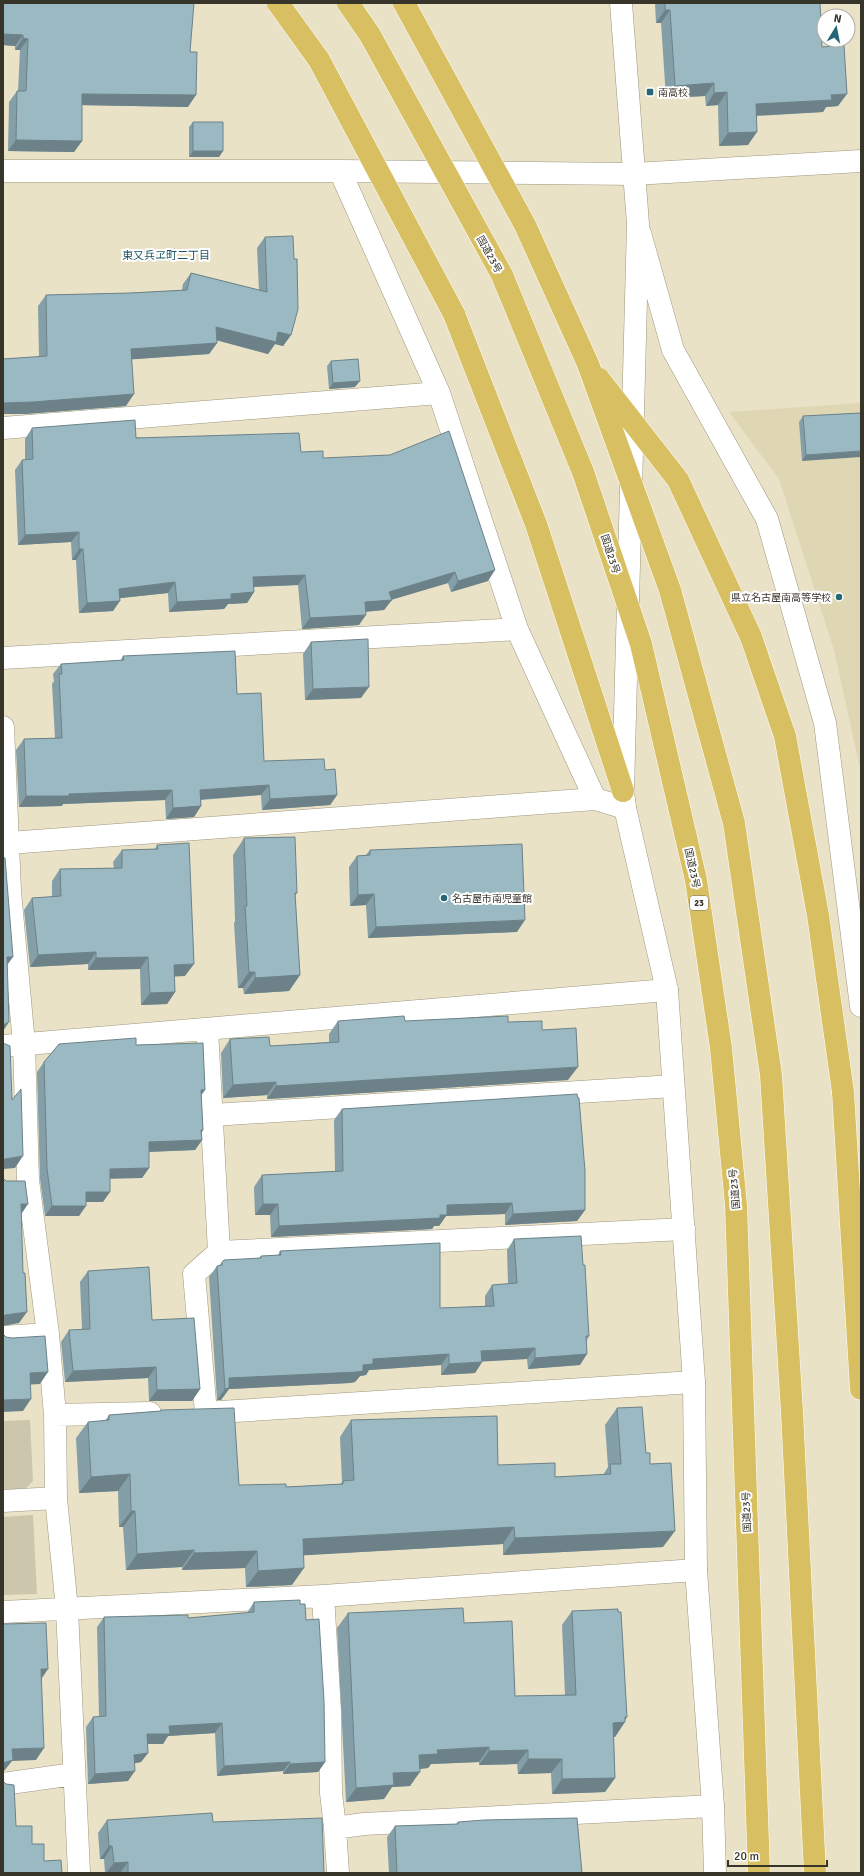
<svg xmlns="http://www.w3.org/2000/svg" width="864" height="1876" viewBox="0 0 864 1876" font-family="Signika,'Noto Sans JP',sans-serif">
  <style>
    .built { fill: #dfd6b4 }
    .green { fill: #ccc6ad }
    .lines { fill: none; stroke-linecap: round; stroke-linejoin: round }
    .minor-casing { stroke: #9e977e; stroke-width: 23 }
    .tertiary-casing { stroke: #9e977e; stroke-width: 23 }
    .trunk-casing { stroke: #fff; stroke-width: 23 }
    .minor { stroke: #fff; stroke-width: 22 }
    .tertiary { stroke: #fff; stroke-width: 22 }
    .trunk { stroke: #d8c062; stroke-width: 22 }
    .trunk-bridge-casing { stroke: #fff; stroke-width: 23; stroke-linecap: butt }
    .trunk-bridge { stroke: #d8c062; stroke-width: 22 }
    .wall { fill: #849fa7 }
    .shaded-wall { fill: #6c8288 }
    .building { fill: #9ab9c2; stroke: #6c8288 }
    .poi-dot { fill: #236779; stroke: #fff; stroke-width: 1.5 }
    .labels { text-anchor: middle; stroke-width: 4; stroke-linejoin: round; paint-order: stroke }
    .shield { fill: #fff; stroke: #737169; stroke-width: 1 }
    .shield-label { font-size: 9px; font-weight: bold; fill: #373429 }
    .poi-label { font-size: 10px; fill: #373429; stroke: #fff; text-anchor: start }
    .street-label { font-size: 10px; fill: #373429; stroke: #fff }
    .neighbourhood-label { font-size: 11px; fill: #1f5563; stroke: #fff }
  </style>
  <rect width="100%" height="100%" fill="#e9e2c7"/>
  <path class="built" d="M861,403V773L834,650L779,479L729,412Z"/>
  <path class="green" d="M30,1420L33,1481L23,1491L3,1492V1421Z
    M33,1515L37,1594L3,1595V1517Z"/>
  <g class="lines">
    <defs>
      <path id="minor" d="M3,171H340L634,174L861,161
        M340,171L439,393L517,629L595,799L625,808
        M640,233L673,350L767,519L825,723L861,1006
        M3,428L439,393
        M3,658L517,629
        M3,727L10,891L24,1044L28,1180L48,1334L55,1415L56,1498L67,1609L79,1873
        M9,843L595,799
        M3,1046L667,990
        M213,1115L673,1086
        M219,1252L684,1229
        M3,1337L48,1334
        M204,1413L694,1382
        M206,1413L194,1274L219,1252L207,1029
        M55,1415L150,1413
        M3,1501L56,1498
        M323,1596L330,1710L331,1793L335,1828L338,1873
        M3,1612L323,1596L696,1570
        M3,1784L74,1774
        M335,1828L364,1824L713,1806"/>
      <path id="tertiary" d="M621,3L638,224L623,791L625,808L667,990L694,1382L696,1570L713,1806L715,1873"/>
      <path id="trunk" d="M454,314L536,524L623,791
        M843,1092L861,1389"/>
    </defs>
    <use href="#minor" class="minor-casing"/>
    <use href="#tertiary" class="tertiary-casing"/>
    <use href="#trunk" class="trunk-casing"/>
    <use href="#minor" class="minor"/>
    <use href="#tertiary" class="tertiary"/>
    <use href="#trunk" class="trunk"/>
    <defs>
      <path id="trunk-bridge" d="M278,3L319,60L454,314
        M348,3L370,35L502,275L583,472L641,644L696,880L721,1048L736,1205L759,1873
        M404,3L525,225L588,364L670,590L734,823L771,1075L792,1412L815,1873
        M599,379L678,480L751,637L785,736L818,915L843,1092"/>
    </defs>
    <use href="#trunk-bridge" class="trunk-bridge-casing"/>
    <use href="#trunk-bridge" class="trunk-bridge"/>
  </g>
  <path class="wall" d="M3,3L190,52L188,107L82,105V141L74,152L8,151L9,102L17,91H18L20,50H15V46L3,45Z
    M655,3H820L822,47L838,106L826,107L823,112L757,116L748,145L719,146L718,105L706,106L705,96L666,98L661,23H656Z
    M193,122L223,151L219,157H189V127Z
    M265,237L291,335L283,346L275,344L268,354L217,340V343L209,354L132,359L126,406L25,414H3V359L39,357L38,306L46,295L130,293L182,290L183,284L191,273L259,290L257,248Z
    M331,361L355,387L329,389L327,366Z
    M861,413L802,461L799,422L803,416Z
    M32,428L301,452L323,458L488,581L451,592L448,583L392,599L384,610L366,612L359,625L302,629L298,585L254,587V592L247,603L228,604L224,609L169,612L168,593L120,598L113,611L79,613L76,560H72L71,542L18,545L15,470L22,460H25V439Z
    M311,642L361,698L305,700L303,654Z
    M123,656L237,694L264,761L325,770L337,795L330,805L262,810L261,795L201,800V806L194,817L166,819L165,800L63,804L62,806L19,807L16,750L24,739L55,738L52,684L54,681L53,674L61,664L120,661Z
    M244,838L297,893L295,896L300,975L289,991L244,994L243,988H238L234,923L235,921L233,855Z
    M157,845L185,976H174L175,992L167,1004L141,1005L140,969L88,970V964L30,967L24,910L32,898L52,897V881L60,869L114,868L113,862L122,850L155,849Z
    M370,850L517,932L368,938L366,905L350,906L349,867L357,856L366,855Z
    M338,1021L508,1022L542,1030L568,1080L267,1099V1095L223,1098L221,1053L230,1039L270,1046L329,1042V1034Z
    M136,1045L201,1095L203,1130L202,1132V1140L195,1150L149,1152V1168L142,1178H110L103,1202H86L79,1216H45L40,1179L37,1072L44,1062Z
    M342,1109L585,1210L577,1221L505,1225V1214L446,1216L439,1226H434L432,1229L271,1237L270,1215H255L254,1187L262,1175L335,1171L334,1120Z
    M514,1239L583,1265L589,1336L587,1340L580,1365L528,1369L527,1359L482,1361V1362L475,1373L441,1375V1365L369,1370L366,1375L360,1376L355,1382L350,1383L229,1389L221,1400H217L209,1277L217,1266H219L222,1262L259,1258L261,1256L278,1255L280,1251L440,1308L485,1306V1296L492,1285L508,1284L507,1250Z
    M88,1271L152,1320L200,1389L192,1401H149L148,1378L65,1382L61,1342L69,1330H82L80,1282Z
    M617,1408L646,1453L650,1464L663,1547L503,1555V1544L304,1555L292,1585L246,1587L245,1568L182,1570V1567L126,1570L123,1527H119L118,1491L79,1493L76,1438L88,1422L105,1421L109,1415L160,1411L161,1410L239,1485L286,1487L340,1484L342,1482L340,1437L351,1420L498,1465L555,1477L603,1475L608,1467L605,1425Z
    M254,1602L300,1604L306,1620L325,1762L318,1772L283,1774V1771L217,1776L215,1733L168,1736L163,1744H147L148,1753L141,1762L134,1763L128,1781L88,1784L86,1727L93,1717H99L97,1627L104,1617L188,1618L247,1613Z
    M572,1611L627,1717L615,1737H614L615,1778L605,1792L552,1794L551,1773L518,1774L517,1764L479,1765V1762L431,1764L428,1768L420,1769L410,1786L392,1787L384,1799L346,1802L337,1628L348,1613L464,1623L515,1696L565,1695L562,1625Z
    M107,1820L213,1822L324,1873H105L104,1859H100L98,1833Z
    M458,1822L582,1873H389L387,1837L395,1826L456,1824Z"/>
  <path class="shaded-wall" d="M665,10H670L661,23H656Z
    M3,34L23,35L15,46L3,45Z
    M23,38L28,39L20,50H15Z
    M714,83L705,96L666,98L675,86Z
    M727,92L718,105L706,106L714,93Z
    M82,94L196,95L188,107L74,105Z
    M847,94L838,106L826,107L823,112L747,116L756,104L831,95Z
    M757,132L748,145L719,146L728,133Z
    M16,140L82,141L74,152L8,151Z
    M193,151H223L219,157H189Z
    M216,327L278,332L291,335L283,346L275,344L268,354L208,338Z
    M217,343L209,354L123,360L131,349Z
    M360,381L355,387L329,389L333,383Z
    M134,394L126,406L25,414H3V403Z
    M861,451V457L802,461L806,455Z
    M79,532L71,542L18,545L25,535Z
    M79,549H83L76,560H72Z
    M495,570L488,581L451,592L458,581Z
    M455,572L448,583L391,600H392L384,610L358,612L365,602L389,592Z
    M305,575L298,585L246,587L253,577Z
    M175,582L168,593L112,599L119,589Z
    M254,592L247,603L228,604L224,609L169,612L177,602L231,594Z
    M120,601L113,611L79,613L87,603Z
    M366,615L359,625L302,629L310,618Z
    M369,687L361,698L305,700L313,689Z
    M269,785L261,795L193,800L200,790Z
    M172,790L165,800L63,804L62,806L19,807L26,796L69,794Z
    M337,795L330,805L262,810L270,799Z
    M201,806L194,817L166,819L173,808Z
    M374,894L366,905L350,906L358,895Z
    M525,920L517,932L368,938L376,927Z
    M96,952L88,964L30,967L38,955Z
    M7,957H13L5,968Z
    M148,957L140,969L88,970L96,958Z
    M194,964L185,976L166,977L174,965Z
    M249,972H255L243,988H238Z
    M300,975L289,991L244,994L255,978Z
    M175,992L167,1004L141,1005L150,993Z
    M9,1022L3,1031V1025Z
    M578,1067L568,1080L267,1099L276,1086Z
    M276,1082L267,1095L223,1098L233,1085Z
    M201,1090H205L198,1100Z
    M203,1130L196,1140H202L195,1150L142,1152L149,1142Z
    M23,1156L15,1168L3,1169V1160L5,1159Z
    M149,1168L142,1178L103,1179L110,1169Z
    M86,1192H110L103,1202H79Z
    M512,1203L505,1214L446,1216L439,1226H434L432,1229L271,1237L279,1226L447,1205Z
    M21,1204H28L20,1216Z
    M263,1204H278L270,1215H255Z
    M52,1206H86L79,1216H45Z
    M585,1210L577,1221L505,1225L513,1214Z
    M27,1312L19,1323L3,1326V1317L5,1315Z
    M535,1348L527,1359L474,1362L481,1351Z
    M449,1354L441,1365L369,1370L366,1375L360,1376L355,1382L350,1383L229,1389L221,1400H217L225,1389L229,1378L363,1365L373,1359Z
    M587,1354L580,1365L528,1369L535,1358Z
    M482,1362L475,1373L441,1375L449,1364Z
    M156,1367L148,1378L65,1382L73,1371Z
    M48,1372L40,1384L22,1385L30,1373Z
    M200,1389L192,1401H149L157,1390Z
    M31,1399L23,1411L3,1412V1400Z
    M130,1474L118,1491L79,1493L91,1477Z
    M131,1511H135L123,1527H119Z
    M514,1527L503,1544L292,1556L303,1539Z
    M675,1531L663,1547L503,1555L515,1538Z
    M194,1550L182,1567L126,1570L137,1554Z
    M257,1551L245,1568L182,1570L194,1553Z
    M304,1568L292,1585L246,1587L258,1571Z
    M41,1669H48L40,1681Z
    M625,1717H627L623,1722H625L615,1737H603L613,1723Z
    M222,1723L215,1733L168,1736L163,1744H140L147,1734L169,1726Z
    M489,1747L479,1762L431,1764L428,1768L409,1770L419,1755L437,1750Z
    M44,1748L36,1760L12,1761L4,1771L3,1772V1763L12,1749Z
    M528,1750L517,1764L479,1765L489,1751Z
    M148,1753L141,1762L127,1765L134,1755Z
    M528,1759H562L551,1773L518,1774Z
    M290,1762L283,1771L217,1776L224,1766Z
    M325,1762L318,1772L283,1774L290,1764Z
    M135,1771L128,1781L88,1784L95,1774Z
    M420,1772L410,1786L392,1787L384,1799L346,1802L356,1788L393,1773Z
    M615,1778L605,1792L552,1794L562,1779Z
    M109,1846H112L104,1859H100Z
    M128,1862L120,1873H106L114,1863Z"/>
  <path class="building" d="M3,3H194L190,52H197L196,95L82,94V141L16,140L17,91H26L28,39L23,38V35L3,34Z
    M665,3H820L822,47L844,45L847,94L831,95L832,100L756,104L757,132L728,133L727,92L714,93V83L675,86L670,10H665Z
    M193,122H223V151H193Z
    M293,236L294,259H297L298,309L291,335L278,332L276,342L216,327L217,343L131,349L134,394L33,402L3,403V359L47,356L46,295L130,293L187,290L191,273L267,292L265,237Z
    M358,359L360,381L333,383L331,361Z
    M861,413V451L806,455L803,416Z
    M135,420L136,438L299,433L301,452L323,451V458L390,455L449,431L495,570L458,581L455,572L389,592L392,600L365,602L366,615L310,618L305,575L253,577L254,592L231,594V599L177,602L175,582L119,589L120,601L87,603L83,549H79V532L25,535L22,460L33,459L32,428Z
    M368,639L369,687L313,689L311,642Z
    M235,651L237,694L261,693L264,761L324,759L325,770L335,769L337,795L270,799L269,785L200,790L201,806L173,808L172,790L69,794V796H26L24,739L62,738L59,674H62L61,664L124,660L123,656Z
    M295,837L297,893H295L300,975L255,978V972H249L245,906H247L244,838Z
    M189,843L194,964L174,965L175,992L150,993L148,957L96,958V952L38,955L32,898L61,896L60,869L122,868V850L158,849L157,845Z
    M522,844L525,920L376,927L374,894L358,895L357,856L370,855V850Z
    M3,852V858H5L13,957H7L9,1022L3,1025Z
    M404,1016L405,1021L508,1016V1022L542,1021V1030L576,1028L578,1067L276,1086V1082L233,1085L230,1039L269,1037L270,1046L339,1042L338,1021Z
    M136,1038V1045L203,1043L205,1090H201L203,1130H201L202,1140L149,1142V1168L110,1169V1192H86V1206H52L47,1169L44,1062L59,1044Z
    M3,1043L10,1046L12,1100L21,1089L23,1156L5,1159L3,1160Z
    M577,1094L578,1098H579L585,1171V1210L513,1214L512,1203L447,1205V1215H440V1218L279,1226L278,1204H263L262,1175L343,1171L342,1109Z
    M3,1178L6,1181H25L28,1204H21L23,1273H25L27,1312L5,1315L3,1317Z
    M581,1236L583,1265H585L588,1320L589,1336H586L587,1354L535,1358V1348L481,1351L482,1362L449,1364V1354L373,1359V1364L363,1365V1371L357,1372L229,1378V1388L225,1389L217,1266L222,1265V1262L224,1260L261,1258V1256L281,1255L280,1251L440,1243V1308L494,1306L492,1285L517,1283L514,1239Z
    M149,1267L152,1320L194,1318L200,1389L157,1390L156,1367L73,1371L69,1330L90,1329L88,1271Z
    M3,1334L6,1337L12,1338L45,1336L48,1372L30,1373L31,1399L3,1400Z
    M642,1407L646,1453H650V1464L671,1463L675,1531L515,1538L514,1527L303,1539L304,1568L258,1571L257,1551L194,1553V1550L137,1554L135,1511H131L130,1474L91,1477L88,1422L109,1420V1415L161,1411V1410L234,1408L239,1485L286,1484V1487L343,1484V1481L354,1480L351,1420L497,1416L498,1465L555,1463V1477L611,1474L610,1464H621L617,1408Z
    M300,1600V1604H305L306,1620L319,1619L324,1701L325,1762L290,1764V1762L224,1766L222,1723L169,1726L170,1734H147L148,1753L134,1755L135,1771L95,1774L93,1717L106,1716L104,1617L188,1615V1618L254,1612V1602Z
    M463,1608L464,1623L512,1621L515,1696L576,1695L572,1611L618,1609V1612H621L627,1717H625V1722L613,1723L615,1778L562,1779V1759H528V1750L489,1751V1747L437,1750L438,1754L419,1755L420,1772L393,1773L394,1785L356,1788L348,1613Z
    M46,1623L48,1669H41L44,1748L12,1749L13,1760L3,1763V1624Z
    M3,1781L6,1784L14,1785L16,1826H32V1844H44V1861L61,1860L62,1873H3Z
    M212,1813L213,1822L322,1818L324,1873H128V1862L114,1863L112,1846H109L107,1820Z
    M577,1818L582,1873H397L395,1826L458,1824V1822L484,1820Z"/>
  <g class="poi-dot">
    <rect x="646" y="88" width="8" height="8" rx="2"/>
    <circle cx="839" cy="597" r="4"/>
    <circle cx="444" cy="898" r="4"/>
  </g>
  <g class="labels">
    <rect class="shield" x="690" y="896" width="18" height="14" rx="3"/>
    <g class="shield-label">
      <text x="699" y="906">23</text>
    </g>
    <g class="poi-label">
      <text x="658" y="96">南高校</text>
      <text x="831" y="601" text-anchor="end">県立名古屋南高等学校</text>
      <text x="452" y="902">名古屋市南児童館</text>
    </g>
    <g class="street-label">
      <text transform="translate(490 254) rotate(61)" y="4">国道23号</text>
      <text transform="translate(611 554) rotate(72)" y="4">国道23号</text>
      <text transform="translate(693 868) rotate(78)" y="4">国道23号</text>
      <text transform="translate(734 1189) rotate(-95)" y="4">国道23号</text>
      <text transform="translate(746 1512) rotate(-92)" y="4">国道23号</text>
    </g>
    <g class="neighbourhood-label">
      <text x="166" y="259">東又兵ヱ町二丁目</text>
    </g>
  </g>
  <rect width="864" height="1876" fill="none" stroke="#373429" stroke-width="8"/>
  <g transform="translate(836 28) rotate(10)"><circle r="19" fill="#ffffff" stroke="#afaea9"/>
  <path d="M0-3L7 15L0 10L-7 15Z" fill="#236779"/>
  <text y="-6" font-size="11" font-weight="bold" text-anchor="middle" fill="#373429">N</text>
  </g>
  <path d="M728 1860v6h99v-6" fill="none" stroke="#373429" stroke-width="2"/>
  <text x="734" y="1860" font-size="12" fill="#373429" stroke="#ffffff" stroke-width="3" paint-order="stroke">20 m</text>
</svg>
